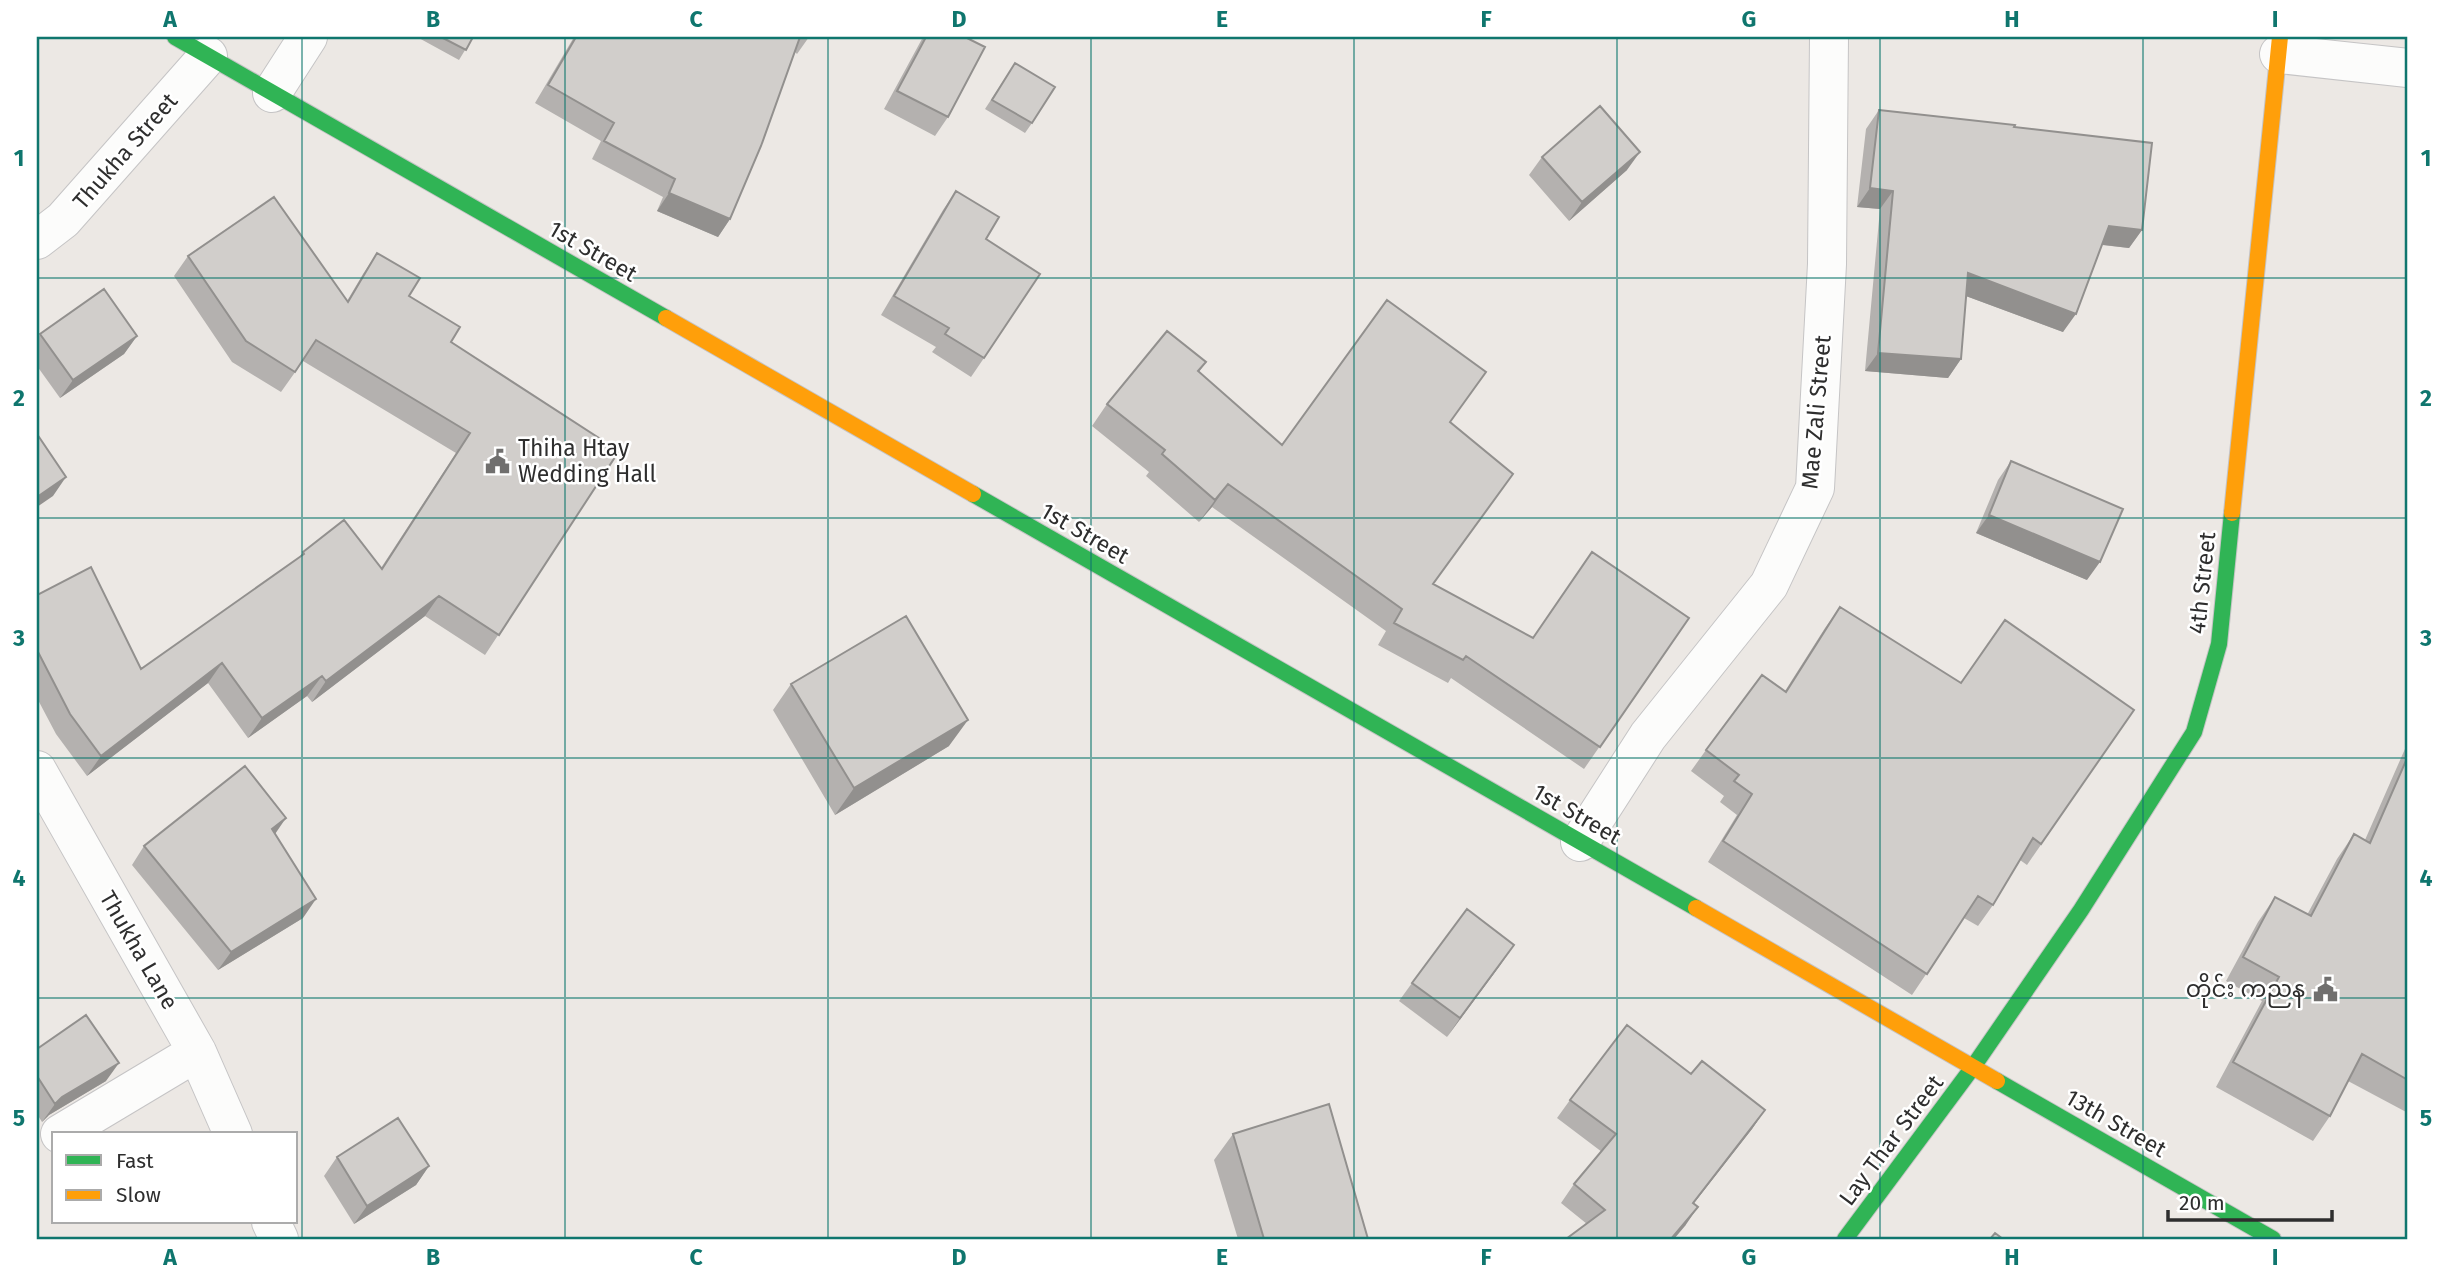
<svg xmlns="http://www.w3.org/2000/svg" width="2445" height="1276" viewBox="0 0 2445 1276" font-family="'Fira Sans','Noto Sans Myanmar',sans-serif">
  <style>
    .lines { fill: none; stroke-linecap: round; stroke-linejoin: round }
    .street-casing { stroke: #c5c4c5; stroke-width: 40 }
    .fast-casing { stroke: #c5c4c5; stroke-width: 18 }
    .slow-casing { stroke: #c5c4c5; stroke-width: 18 }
    .street { stroke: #fcfcfb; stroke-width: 38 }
    .fast { stroke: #30b455; stroke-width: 16 }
    .slow { stroke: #ff9f0a; stroke-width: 16 }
    .wall { fill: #b4b1af }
    .shaded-wall { fill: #92908e }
    .building { fill: #d1cecb; stroke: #92908e; stroke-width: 2 }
    .grid { fill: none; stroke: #0f766e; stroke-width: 2; stroke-opacity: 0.55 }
    .labels { text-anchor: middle; stroke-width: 5; stroke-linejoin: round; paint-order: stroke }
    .street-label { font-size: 23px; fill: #2e2e2e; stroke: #fff }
    .poi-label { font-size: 23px; fill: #2e2e2e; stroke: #fff; text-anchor: start }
    .neatline { fill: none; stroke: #0f766e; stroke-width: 2.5 }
    .grid-label { font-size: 23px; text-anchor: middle; font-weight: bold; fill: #0f766e }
  </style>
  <rect width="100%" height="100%" fill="#ece8e4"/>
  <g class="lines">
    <defs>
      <path id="street" d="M2279,54L2408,68
        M272,93L308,37
        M37,240L63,220L208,56
        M37,770L197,1052L233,1134
        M1580,842L1648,736L1769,585L1815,488L1827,264L1829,37
        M60,1134L197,1052
        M271,1222L279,1239"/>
      <path id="fast" d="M175,37L666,318
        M973,494L1696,908
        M1997,1081L2273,1239
        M1845,1239L1973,1067L2081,910L2194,732L2219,644L2232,513"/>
      <path id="slow" d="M666,318L973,494
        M2232,513L2280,37
        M1696,908L1997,1081"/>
    </defs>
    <use href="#street" class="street-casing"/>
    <use href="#fast" class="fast-casing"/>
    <use href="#slow" class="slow-casing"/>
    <use href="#street" class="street"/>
    <use href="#fast" class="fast"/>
    <use href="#slow" class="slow"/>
  </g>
  <path class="wall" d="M417,37H473L459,60Z
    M574,37H809L797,54L795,52L730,219L718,237L657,211L663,197L592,159L601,141L535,103Z
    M923,37H965L948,117L935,136L884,109Z
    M1015,63L1032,123L1025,133L985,109Z
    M1879,110L2014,127L2142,230L2129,248L2102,245L2063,332L1966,296L1961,359L1948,378L1865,371L1880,209L1857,207L1866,129Z
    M1542,157L1627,170L1569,221L1529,175Z
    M956,191L986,239L984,358L971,377L932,352L936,347L881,315L943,210Z
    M377,253L409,296L451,342L619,451L485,655L425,616L312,702L307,696L248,738L208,683L87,776L56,734L37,698V595L141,669L298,559L303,552L381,568L456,453L303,361L281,392L232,362L174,276L188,256L347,301L363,274Z
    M40,334L137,336L124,354L60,398L37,366V339Z
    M1206,362L1199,372L1282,445L1450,422L1433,584L1533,638L1689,618L1584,769L1451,678L1448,683L1378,645L1386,631L1212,507L1199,522L1146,476L1149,472L1092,426L1107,404Z
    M2011,461L2087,580L1976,533L1998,480Z
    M1840,607L1961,683L2134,710L2027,865L2020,860L1993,905L1978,926L1964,918L1912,995L1708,862L1737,815L1720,802L1724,796L1691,771L1706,750L1785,691L1825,628Z
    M791,684L949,746L835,815L773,710Z
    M2408,742V1113L2348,1081L2330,1116L2313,1141L2216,1087L2262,1001L2226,981L2258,922L2275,897L2307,915L2337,859L2354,834L2365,840Z
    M275,834L303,918L218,970L132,865L144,846Z
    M1501,964L1447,1037L1399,1001L1412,983Z
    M37,1049L106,1081L49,1115L42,1122L37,1114Z
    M1691,1074L1765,1110L1752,1129L1694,1203L1685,1226L1587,1224L1561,1203L1574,1184L1602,1152L1557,1118L1570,1100Z
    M1233,1134L1368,1239H1238L1214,1160Z
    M337,1157L429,1166L416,1185L354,1224L324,1176Z"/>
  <path class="shaded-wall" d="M1640,152L1627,170L1569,221L1582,202Z
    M1870,188L1893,191L1880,209L1857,207Z
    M669,193L730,219L718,237L657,211Z
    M2109,226L2142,230L2129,248L2096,244Z
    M1968,273L2076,314L2063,332L1955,292Z
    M137,336L124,354L60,398L73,380Z
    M1878,353L1961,359L1948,378L1865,371Z
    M66,477L53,496L37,507V497Z
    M1228,484L1212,507L1199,522L1215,500Z
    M1989,515L2100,562L2087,580L1976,533Z
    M439,596L425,616L312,702L326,681Z
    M222,663L208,683L87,776L101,756Z
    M322,676L307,696L248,738L262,718Z
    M968,720L949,746L835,815L854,788Z
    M286,818L273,837L272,829Z
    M316,899L303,918L218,970L231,952Z
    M1514,945L1501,964L1447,1037L1460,1018Z
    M119,1063L106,1081L49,1115L42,1122L55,1104L62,1097Z
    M1765,1110L1752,1129L1680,1221L1693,1203Z
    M429,1166L416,1185L354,1224L367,1206Z
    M1698,1207L1685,1226L1674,1239H1671Z"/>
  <path class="building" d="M441,37H473L466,50Z
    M576,37H800L761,146L730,219L669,193L675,179L604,141L614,123L548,85Z
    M926,37H965L985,47L948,117L897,91Z
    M1015,63L1055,87L1032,123L992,100Z
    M1600,106L1640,152L1582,202L1542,157Z
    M1879,110L2015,125L2014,127L2152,143L2142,230L2109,226L2076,314L1968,273L1961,359L1878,353L1893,191L1870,188Z
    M956,191L999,217L986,239L1040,274L984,358L945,334L949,328L894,296Z
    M274,197L348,302L377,253L420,278L409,296L460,327L451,342L619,451L499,635L439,596L326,681L322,676L262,718L222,663L101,756L70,714L37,650V595L91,567L141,669L304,554L303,552L344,520L382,569L470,433L316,340L295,372L246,341L188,256Z
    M104,289L137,336L73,380L40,334Z
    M1387,300L1486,372L1450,422L1513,474L1433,584L1533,638L1592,552L1689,618L1600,747L1466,656L1463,660L1394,623L1402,609L1228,484L1215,500L1162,454L1165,450L1107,404L1167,331L1206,362L1198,371L1282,445Z
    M37,434L66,477L37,497Z
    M2011,461L2123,509L2100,562L1989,515Z
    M1840,607L1961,683L2005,620L2134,710L2041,844L2033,838L1993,905L1978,896L1927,974L1723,841L1752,794L1734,781L1739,775L1706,750L1762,675L1786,692Z
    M906,616L968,720L854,788L791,684Z
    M2408,756V1080L2362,1054L2330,1116L2233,1062L2279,977L2243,957L2275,897L2311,916L2354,834L2370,843Z
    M245,766L286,818L272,829L316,899L231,952L144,846Z
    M1467,909L1514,945L1460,1018L1412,983Z
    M86,1015L119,1063L62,1097L55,1104L37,1076V1049Z
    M1627,1025L1691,1074L1702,1061L1765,1110L1693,1203L1698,1207L1671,1239H1566L1605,1210L1574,1184L1616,1134L1570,1100Z
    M1329,1104L1368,1239H1264L1233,1134Z
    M398,1118L429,1166L367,1206L337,1157Z
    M1995,1233L2003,1239H1990Z"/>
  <path class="grid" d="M302,37V1239M565,37V1239M828,37V1239M1091,37V1239M1354,37V1239M1617,37V1239M1880,37V1239M2143,37V1239M37,278H2408M37,518H2408M37,758H2408M37,998H2408"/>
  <defs>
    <symbol id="civic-bare" viewBox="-9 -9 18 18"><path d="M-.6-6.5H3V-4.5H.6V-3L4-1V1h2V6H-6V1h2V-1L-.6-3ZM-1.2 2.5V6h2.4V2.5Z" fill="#706f6e" stroke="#fff" stroke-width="2.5" paint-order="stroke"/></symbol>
  </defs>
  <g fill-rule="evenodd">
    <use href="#civic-bare" x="480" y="444" width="35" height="35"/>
    <use href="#civic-bare" x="2308" y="972" width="35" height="35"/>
  </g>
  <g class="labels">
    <g class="street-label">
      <text transform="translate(125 151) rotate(-49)" y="8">Thukha Street</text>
      <text transform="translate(593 251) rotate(30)" y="8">1st Street</text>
      <text transform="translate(1816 412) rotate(-85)" y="8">Mae Zali Street</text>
      <text transform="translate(1085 533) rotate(30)" y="8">1st Street</text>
      <text transform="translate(2202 583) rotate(-84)" y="8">4th Street</text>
      <text transform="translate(1577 814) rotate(30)" y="8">1st Street</text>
      <text transform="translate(139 950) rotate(60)" y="8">Thukha Lane</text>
      <text transform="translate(2116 1123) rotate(30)" y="8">13th Street</text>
      <text transform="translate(1891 1140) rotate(-53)" y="8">Lay Thar Street</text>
    </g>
    <g class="poi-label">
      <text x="518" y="456">Thiha Htay<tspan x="518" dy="26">Wedding Hall</tspan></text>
      <text x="2305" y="997" text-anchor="end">တိုင်း ကညန</text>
    </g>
  </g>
  <rect width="2445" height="1276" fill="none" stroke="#ffffff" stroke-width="77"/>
  <rect x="52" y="1132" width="245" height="91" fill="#ffffff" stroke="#ababab" stroke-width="2"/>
  <rect x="66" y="1155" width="35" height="10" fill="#30b455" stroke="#ababab" stroke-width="2"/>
  <text x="116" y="1168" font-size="21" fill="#2e2e2e">Fast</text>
  <rect x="66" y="1190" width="35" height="10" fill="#ff9f0a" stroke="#ababab" stroke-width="2"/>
  <text x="116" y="1202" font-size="21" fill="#2e2e2e">Slow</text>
  <path d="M2168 1210v10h164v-10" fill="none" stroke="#2e2e2e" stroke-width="3.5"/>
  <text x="2179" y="1210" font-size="21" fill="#2e2e2e" stroke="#ffffff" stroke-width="5" paint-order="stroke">20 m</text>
  <rect x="38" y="38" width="2368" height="1200" class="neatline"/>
  <g class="grid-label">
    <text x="170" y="27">A</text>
    <text x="433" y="27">B</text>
    <text x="696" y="27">C</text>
    <text x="959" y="27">D</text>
    <text x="1222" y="27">E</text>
    <text x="1486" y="27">F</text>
    <text x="1749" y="27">G</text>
    <text x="2012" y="27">H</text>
    <text x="2275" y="27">I</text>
    <text x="19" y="166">1</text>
    <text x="2426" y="166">1</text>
    <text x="19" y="406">2</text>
    <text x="2426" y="406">2</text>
    <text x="19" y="646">3</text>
    <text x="2426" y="646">3</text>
    <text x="19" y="886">4</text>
    <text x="2426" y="886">4</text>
    <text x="19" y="1126">5</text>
    <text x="2426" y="1126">5</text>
    <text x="170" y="1265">A</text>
    <text x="433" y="1265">B</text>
    <text x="696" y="1265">C</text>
    <text x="959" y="1265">D</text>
    <text x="1222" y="1265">E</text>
    <text x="1486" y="1265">F</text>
    <text x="1749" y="1265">G</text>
    <text x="2012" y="1265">H</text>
    <text x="2275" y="1265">I</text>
  </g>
</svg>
